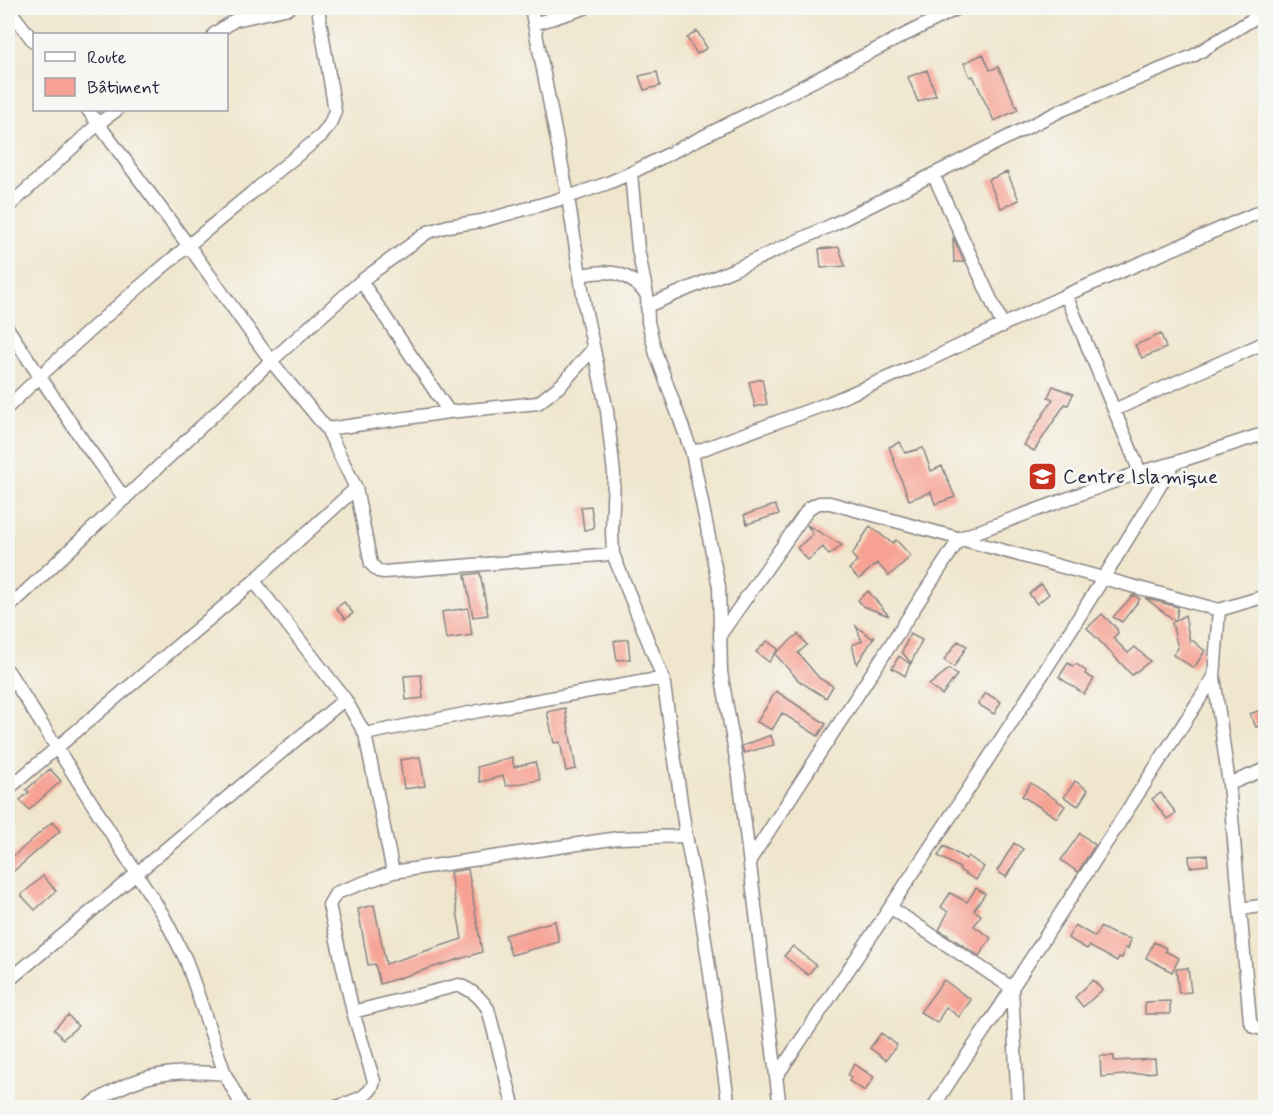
<svg xmlns="http://www.w3.org/2000/svg" width="1273" height="1115" viewBox="0 0 1273 1115" font-family="Mynerve,sans-serif">
  <style>
    .building { fill: #f6a193 }
    .lines { fill: none; stroke-linecap: round; stroke-linejoin: round }
    .street-casing { stroke: #898484; stroke-width: 15 }
    .street { stroke: #fff; stroke-width: 12 }
    .labels { text-anchor: middle; stroke-width: 6; stroke-linejoin: round; paint-order: stroke }
    .poi-label { font-size: 20px; fill: #22223b; stroke: #f6f6f2; text-anchor: start }
  </style>
  <rect width="100%" height="100%" fill="#f6f6f2"/>
  <filter id="ink" filterUnits="userSpaceOnUse"><feTurbulence type="fractalNoise" baseFrequency=".0167" numOctaves="2"/><feDisplacementMap in="SourceGraphic" scale="12" xChannelSelector="R" yChannelSelector="G"/><feConvolveMatrix kernelMatrix="1 2 1 2 8 2 1 2 1" color-interpolation-filters="sRGB"/></filter>
  <filter id="wash" filterUnits="userSpaceOnUse"><feTurbulence type="fractalNoise" baseFrequency=".008" numOctaves="4" result="noise"/><feDisplacementMap in="SourceGraphic" scale="24" xChannelSelector="R" yChannelSelector="G"/><feGaussianBlur stdDeviation="1.35" result="paint"/><feColorMatrix in="noise" values="0 0 0 0 0 0 0 0 0 0 0 0 0 0 0 0 0 1.4 0 .05"/><feComposite in="paint" operator="in"/></filter>
  <g filter="url(#wash)">
    <rect width="100%" height="100%" fill="#f0e6cd"/>
    <g id="blocks">
      <path class="building" d="M697,31L707,48L697,54L687,38Z
        M983,54L990,70L998,67L1018,110L994,121L973,76L970,77L964,63Z
        M927,70L936,95L918,102L908,77Z
        M657,72L660,86L644,90L639,76Z
        M1007,172L1019,200L1001,208L988,180Z
        M953,237L964,262H954Z
        M839,247L845,266L821,268L819,249Z
        M1161,334L1166,348L1142,358L1135,345Z
        M762,379L767,404L755,407L749,382Z
        M1053,386L1073,394L1068,405L1065,404L1034,451L1024,445L1053,399L1048,397Z
        M900,442L905,453L923,448L931,471L942,466L955,497L935,504L931,492L909,500L889,447Z
        M775,505L779,514L747,524L744,515Z
        M591,506L594,528L584,530L581,507Z
        M807,525L842,545L829,555L823,547L808,560L797,548L813,534Z
        M870,526L892,543L896,540L911,556L889,576L877,563L859,579L849,569L857,561L852,555Z
        M480,573L488,615L473,617L465,575Z
        M1041,584L1049,594L1037,604L1029,594Z
        M868,591L889,616L863,606L858,600Z
        M1133,595L1140,599L1122,622L1113,617Z
        M1145,598L1178,607L1176,621L1185,615L1190,642L1192,640L1205,651L1194,668L1173,655L1178,648L1172,623L1175,621Z
        M344,602L353,613L345,619L336,608Z
        M468,608L472,635L446,639L442,612Z
        M1102,614L1117,629L1118,633L1113,638L1128,653L1135,647L1150,661L1132,675L1087,628Z
        M856,626L872,638L875,636L857,664L852,645L862,641Z
        M798,634L807,645L798,653L819,678L833,686L826,698L799,681L775,654Z
        M910,634L922,640L911,663L902,652Z
        M628,639L630,659L617,660L614,641Z
        M767,641L778,649L769,662L756,652Z
        M958,641L967,646L954,667L944,660Z
        M899,656L910,664L905,676L892,668Z
        M1068,663L1073,666L1076,664L1086,671L1085,674L1094,679L1084,694L1059,677Z
        M949,669L957,675L942,695L929,685Z
        M421,675L423,698L406,700L404,676Z
        M776,691L826,724L818,736L782,713L772,730L757,722Z
        M986,693L1001,702L994,714L978,704Z
        M565,708L576,769L566,771L560,742L554,743L547,712Z
        M1266,708V723L1256,727L1250,714Z
        M771,735L774,745L744,753L742,746Z
        M420,757L425,786L404,789L400,760Z
        M512,757L514,767L535,762L540,780L506,786L503,776L480,782L477,767Z
        M50,769L61,781L29,810L20,800L29,792L26,790Z
        M1075,781L1088,790L1078,806L1064,797Z
        M1031,783L1065,806L1057,818L1022,796Z
        M1161,793L1176,813L1167,819L1152,799Z
        M52,822L60,831L8,876V861Z
        M1080,833L1095,845L1078,872L1061,860Z
        M1014,843L1023,849L1006,877L997,871Z
        M944,846L966,859L968,856L984,867L976,880L959,870L960,868L938,856Z
        M1207,855L1208,865L1190,867L1189,856Z
        M468,869L482,952L380,984L375,964L368,965L358,909L374,905L386,964L462,939L450,872Z
        M43,876L56,891L35,910L21,895Z
        M976,888L985,894L974,910L981,915L974,926L991,938L979,956L939,930L948,912L941,907L950,893L967,902Z
        M555,921L559,942L511,955L505,935Z
        M1075,925L1095,937L1100,927L1114,934L1131,939L1128,949L1125,948L1122,958L1119,957L1117,961L1089,946L1087,949L1068,938Z
        M1154,942L1166,948L1165,951L1179,958L1172,972L1146,958Z
        M793,946L816,965L808,975L784,956Z
        M1188,968L1191,992L1179,993L1176,969Z
        M944,980L971,1000L959,1017L946,1007L937,1023L920,1012Z
        M1093,980L1102,990L1083,1007L1075,997Z
        M1170,1001V1014H1145V1002Z
        M68,1015L78,1026L63,1039L54,1029Z
        M881,1033L897,1045L886,1060L870,1048Z
        M1100,1056H1114V1061L1155,1059L1156,1072L1101,1077Z
        M854,1064L874,1077L865,1091L849,1081L851,1077L848,1075Z"/>
    </g>
  </g>
  <g filter="url(#ink)">
    <use href="#blocks" fill-opacity="0" stroke="#898484" stroke-width="1.5"/>
    <g class="lines">
      <defs>
        <path id="street" d="M8,8L34,42
          M531,8L568,197L585,308L607,411L614,474L612,531L613,554L663,678L686,836L701,913L714,1001L729,1108
          M534,24L585,8
          M214,34L235,20L289,8
          M88,110L188,245L271,361L327,429L356,488L371,564L378,571L384,572L613,554
          M631,173L958,8
          M933,174L1003,326
          M8,207L99,123L117,110
          M581,275C608,269 628,271 646,294
          M361,281L449,412
          M1066,295L1140,472
          M647,306L735,269L834,224L1062,110L1193,56L1266,11
          M8,329L83,441L125,499
          M8,407C107,310 215,223 322,135L330,124L335,111L318,8
          M1114,410L1266,342
          M327,429L449,412L538,403L561,385L593,349
          M692,453L829,403L927,361L1066,295L1266,209
          M254,581L345,699L365,734L393,872
          M8,608L271,361L361,281L428,232L448,226L482,221L568,197L608,183L631,173L638,249L647,295L648,322L656,354L692,453L719,587L721,672L739,776L780,1108
          M1219,610L1266,596
          M720,635L809,508L819,503H830L1219,610L1214,677L1229,784L1250,1021L1254,1027L1266,1030
          M8,671L163,915L186,960L225,1074L243,1108
          M365,734L484,710L663,678
          M1229,784L1266,769
          M8,789L254,581L356,488
          M750,860L960,538L1140,472L1174,463L1266,433
          M891,908L1012,988L1018,1108
          M1241,909L1266,905
          M8,981L345,699
          M353,1012L459,985C473,991 480,997 488,1009L514,1108
          M776,1077C913,875 1048,672 1174,463
          M86,1108C133,1075 168,1068 225,1074
          M334,1108C348,1102 372,1098 374,1081L353,1012L329,905L336,893L393,872L618,838L686,836
          M933,1108C958,1066 987,1029 1012,988L1214,677"/>
      </defs>
      <use href="#street" class="street-casing"/>
      <use href="#street" class="street"/>
    </g>
  </g>
  <defs>
    <symbol id="school-square" viewBox="-11 -11 22 22"><rect x="-9" y="-9" width="18" height="18" rx="4" fill="#c8321e" stroke="#f6f6f2"/><path d="M0-5L7-2L0 1L-7-2ZM-4 1L0 2.5L4 1V4Q0 6-4 4Z" fill="#fff"/></symbol>
  </defs>
  <g fill-rule="evenodd">
    <use href="#school-square" x="1026" y="460" width="33" height="33"/>
  </g>
  <g class="labels">
    <g class="poi-label">
      <text x="1063" y="483">Centre Islamique</text>
    </g>
  </g>
  <rect width="1273" height="1115" fill="none" stroke="#f6f6f2" stroke-width="30"/>
  <rect x="33" y="33" width="195" height="78" fill="#f6f6f2" stroke="#a1a1a9" stroke-width="1.5"/>
  <rect x="45" y="52" width="30" height="9" fill="#ffffff" stroke="#a1a1a9" stroke-width="1.5"/>
  <text x="87" y="63" font-size="18" fill="#22223b">Route</text>
  <rect x="45" y="78" width="30" height="18" fill="#f6a193" stroke="#a1a1a9" stroke-width="1.5"/>
  <text x="87" y="93" font-size="18" fill="#22223b">Bâtiment</text>
</svg>
